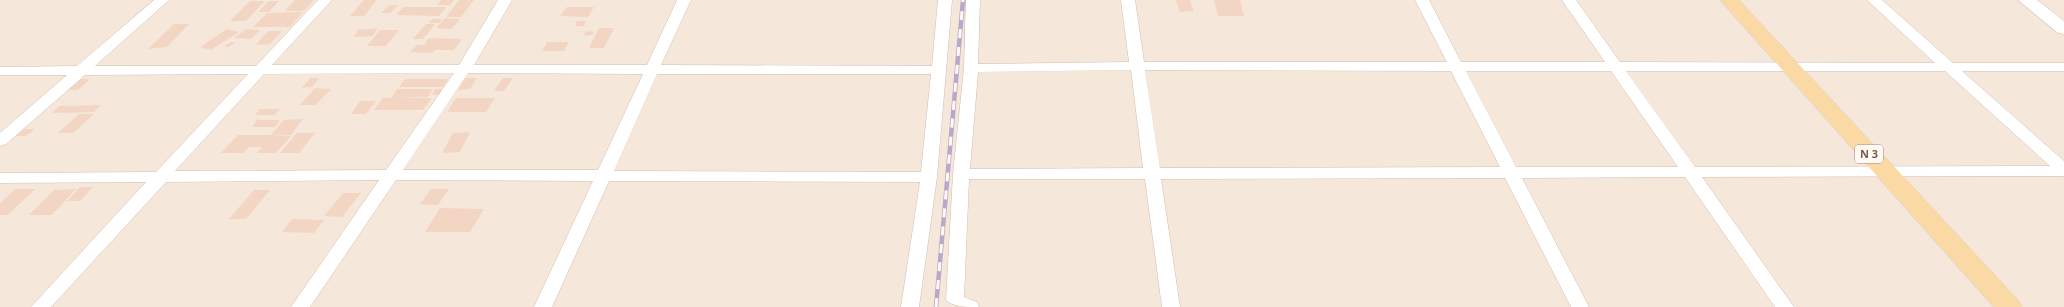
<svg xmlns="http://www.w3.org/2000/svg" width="2064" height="307" viewBox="0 0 2064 307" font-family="'Noto Sans',sans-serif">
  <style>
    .residential { fill: #f5e8da }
    .building { fill: #f3d5c3 }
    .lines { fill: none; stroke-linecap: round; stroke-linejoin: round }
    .minor-casing { stroke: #d1beb0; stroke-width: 1 }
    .tertiary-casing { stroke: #d1beb0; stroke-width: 1 }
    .primary-casing { stroke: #dad1cd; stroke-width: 1 }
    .minor { fill: #fff; fill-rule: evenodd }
    .tertiary { fill: #fff; fill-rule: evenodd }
    .primary { fill: #fbd9a5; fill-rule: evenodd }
    .rail-casing { stroke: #b9a8c9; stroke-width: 4.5 }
    .rail { stroke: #fffaf3; stroke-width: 3; stroke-dasharray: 9; stroke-linecap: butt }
    .labels { text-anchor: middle; stroke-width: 3.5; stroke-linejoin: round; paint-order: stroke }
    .shield { fill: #fffaf3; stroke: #a28b7f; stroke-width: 1 }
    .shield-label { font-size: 11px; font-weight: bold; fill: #7a5c4d }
  </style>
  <rect width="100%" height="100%" fill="#fdf6ec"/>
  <path class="residential" d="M0,0H2064V307H0Z"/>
  <path class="building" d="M295,0H314L304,11H285Z
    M364,0H377L364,16H350Z
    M441,0H454L450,5H437Z
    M459,0H474L461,17H446Z
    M1176,0H1190L1194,11L1180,12Z
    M1214,0H1240L1244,16H1218Z
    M250,1H265L246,21H230Z
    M269,1H279L269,12H258Z
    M389,5H398L391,13H381Z
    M403,7H446L439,16L396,15Z
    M567,7H594L588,17L560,16Z
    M303,12L290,27H253L267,13Z
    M445,18L460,19L452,29L436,28Z
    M432,19H442L439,23H429Z
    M577,21H586L584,26H575Z
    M174,24H189L167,47L148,49Z
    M426,24H435L423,39H413Z
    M377,28L373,36L354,37L358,30Z
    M599,28H614L604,48H589Z
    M227,29L239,32L211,50L200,47Z
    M247,29L260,30L251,39L233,38Z
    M380,30H399L386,46H367Z
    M268,31H282L270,44L256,45Z
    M593,31V35L584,36L585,32Z
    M429,38L462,39L454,50H435L433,53L410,52L417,45H424Z
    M231,42L235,43L228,47L224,46Z
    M547,42H569L564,51H542Z
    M310,78H319L312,87L302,88Z
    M465,78H477L470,89L458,90Z
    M503,78H513L504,91H494Z
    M80,79H90L78,90H67Z
    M405,79H448L443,87H399Z
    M315,88L331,89L316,105H300Z
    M397,89H433L428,97L391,98Z
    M435,89H442L439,95H432Z
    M383,98H432L423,110H374Z
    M456,98H495L486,112H447Z
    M360,101H376L366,114H351Z
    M101,105L94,112L52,113L59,106Z
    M260,109H280L275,115H255Z
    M79,114H94L73,133H58Z
    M303,119L291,135H271L284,120Z
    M257,120H280L275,127H252Z
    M24,129H35L26,136H15Z
    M470,132L460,152L442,153L453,133Z
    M297,133H315L299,153H280Z
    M238,135H271L291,136L276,153H257L262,147H249L243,153H221Z
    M80,187H93L80,201H67Z
    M15,189H35L8,215H0V203Z
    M76,189L52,215H29L54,190Z
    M431,189H449L438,205L420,204Z
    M254,190H270L246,219H229Z
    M343,193H361L342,217L324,216Z
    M440,208L484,209L470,232H425Z
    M292,219L324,220L314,233L282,232Z"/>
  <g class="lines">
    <defs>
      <path id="minor" d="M154,0H169L95,66H256L318,0H332L272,65H459L498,0H512L474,65H647L677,0H691L661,65L932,66L938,0H952L937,177L919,307H901L920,182L609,181L552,307H534L593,181L396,180L310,307H291L379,180L166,182L51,307H31L146,182L0,183V173L156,172L248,74L85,75L6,144L0,146V133L67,75H0V67L77,66ZM454,73L386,170L175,171L264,74ZM468,73L643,74L598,170H403ZM657,74H931L921,172L614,171Z
        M966,0H980L978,64L1129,62L1121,0H1135L1144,62H1447L1415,0H1429L1461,62H1605L1562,0H1576L1620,62L1935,63L1867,0H1882L1953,63H2064V71H1962L2064,161V176L1702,177L1794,307H1775L1685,177L1522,178L1589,307H1571L1505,178L1161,179L1180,307H1162L1145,179H969L964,297L977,302L979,307C968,307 952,307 946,300L953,174L964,68ZM1131,70L1143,168L970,169L978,72ZM1145,70L1451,71L1500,167L1160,168ZM1466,71H1611L1678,167H1516ZM1626,71H1945L2050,166L1695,167Z"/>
      <path id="tertiary" d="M2018,0H2037L2064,21V34L2058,33Z"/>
      <path id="primary" d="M1720,0H1739L2018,300L2022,307H1994Z"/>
    </defs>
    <use href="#minor" class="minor-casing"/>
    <use href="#tertiary" class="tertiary-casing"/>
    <use href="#primary" class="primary-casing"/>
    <use href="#minor" class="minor"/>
    <use href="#tertiary" class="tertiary"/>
    <use href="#primary" class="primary"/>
    <defs>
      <path id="rail" d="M936,307L963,0"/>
    </defs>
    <use href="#rail" class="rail-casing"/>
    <use href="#rail" class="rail"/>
  </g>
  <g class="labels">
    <rect class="shield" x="1855" y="145" width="28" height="18" rx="3"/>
    <g class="shield-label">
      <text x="1869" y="158">N 3</text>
    </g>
  </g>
</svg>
